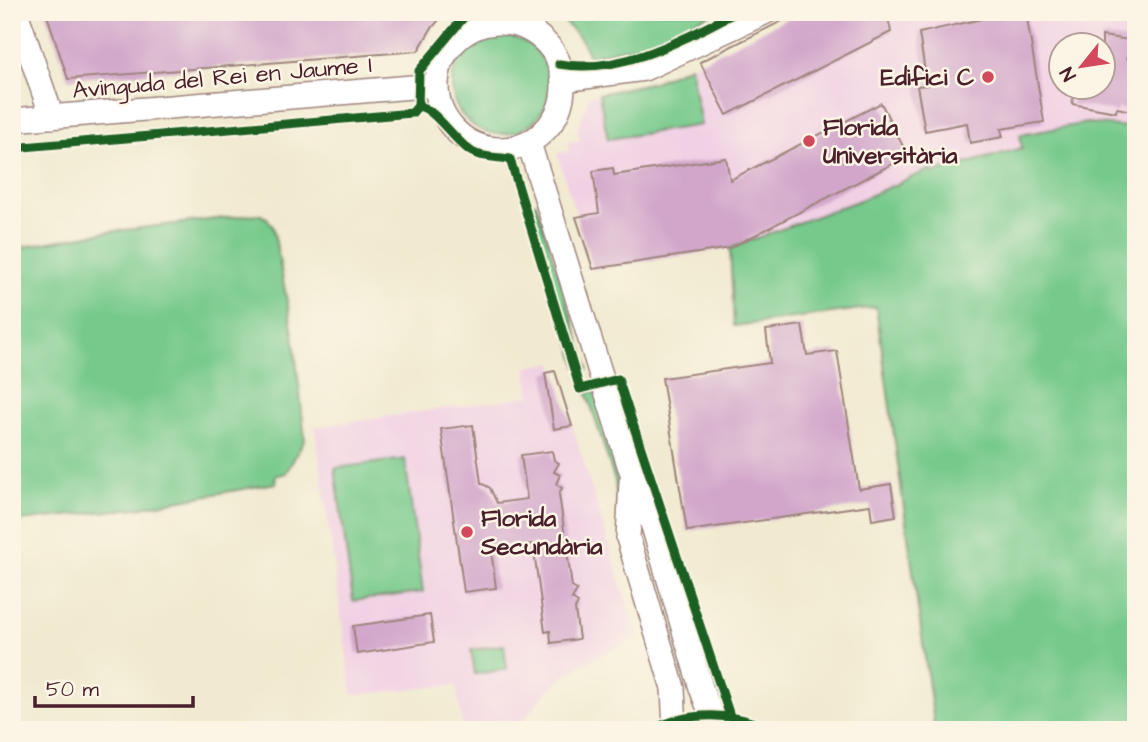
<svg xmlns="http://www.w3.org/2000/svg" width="1148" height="742" viewBox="0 0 1148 742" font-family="'Architects Daughter',sans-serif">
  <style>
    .built { fill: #f1d0e4; fill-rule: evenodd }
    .green { fill: #76c98b; stroke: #60745b; stroke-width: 2 }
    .building { fill: #d1a6ca }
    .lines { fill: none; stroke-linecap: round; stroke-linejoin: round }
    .minor-casing { stroke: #9e847e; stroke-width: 26 }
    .minor { stroke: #fff; stroke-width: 23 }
    .cycleway-casing { stroke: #fcf5e5; stroke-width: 13 }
    .cycleway { stroke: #1b5e20; stroke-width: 9 }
    .poi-dot { fill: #d1495b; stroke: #fcf5e5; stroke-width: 2.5 }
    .labels { text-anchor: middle; stroke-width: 5; stroke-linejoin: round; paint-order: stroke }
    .street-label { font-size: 24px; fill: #4a1f2b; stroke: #fcf5e5 }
    .poi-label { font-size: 24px; font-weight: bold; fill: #4a1f2b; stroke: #fcf5e5; text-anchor: start }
  </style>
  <rect width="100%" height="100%" fill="#fcf5e5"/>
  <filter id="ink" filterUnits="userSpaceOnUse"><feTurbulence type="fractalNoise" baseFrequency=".0143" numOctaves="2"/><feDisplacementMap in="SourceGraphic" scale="14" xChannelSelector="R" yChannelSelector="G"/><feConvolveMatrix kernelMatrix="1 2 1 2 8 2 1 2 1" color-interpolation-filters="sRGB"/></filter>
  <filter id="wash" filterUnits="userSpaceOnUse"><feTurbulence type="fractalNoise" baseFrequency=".00686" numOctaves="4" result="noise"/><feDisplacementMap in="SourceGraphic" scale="28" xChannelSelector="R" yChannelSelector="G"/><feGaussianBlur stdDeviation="1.57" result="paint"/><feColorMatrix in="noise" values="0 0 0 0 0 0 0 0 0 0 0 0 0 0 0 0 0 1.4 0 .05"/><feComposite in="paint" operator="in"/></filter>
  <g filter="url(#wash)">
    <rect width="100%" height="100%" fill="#f1ead0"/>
    <path class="built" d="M800,12H1085L1136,26V128L1110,124L932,173L930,169L860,200L730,248L593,269L557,153L570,151L567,142L580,140L577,130L590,95L627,89L668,77ZM1060,46H1102V88H1060Z
      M553,363L638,638L595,657L565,676L543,696L515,730H463L456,685L352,695L315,427L530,396L527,367Z"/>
    <path class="green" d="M555,12H715L643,45L589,56L581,39Z
      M452 85a49 49 0 1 1 98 0a49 49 0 1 1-98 0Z
      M690,66L701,125L608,139L599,94L654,82Z
      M1087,123L1136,128V730H935L876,307L734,326L730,248L860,200L931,169L932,173L1022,148L1020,135Z
      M536,203L588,369L579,371L528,206Z
      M258,214L267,218L273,227L293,333L305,439L286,473L275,476L276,483L136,508L12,522V249L99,233Z
      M595,390L623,483L618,516L615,481L587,393Z
      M405,459L423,592L353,601L335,468Z
      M504,645L507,669L475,674L471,650Z"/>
    <g id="blocks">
      <path class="building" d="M46,12H119L120,16L192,12H446L431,29L418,51L68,79Z
        M800,12H887L891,32L727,115L700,62Z
        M1013,12H1026L1044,122L1001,129L1003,137L970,143L967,123L925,131L917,86L927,85L919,33Z
        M1102,36L1130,40L1127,58L1136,59V112L1117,108L1116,112L1072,104L1075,88H1102Z
        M881,103L908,156L730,248L593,269L576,217L599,213L593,171L613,168L614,175L726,158L730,180Z
        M802,325L807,355L837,351L859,489L891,484L896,516L872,520L870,505L687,531L662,378L770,363L766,330Z
        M555,371L572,426L554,429L545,373Z
        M473,425L481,483L490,488L497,503L527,499L521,455L552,451L554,460L559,463L554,472L560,475L556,484L562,488L559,494L572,587L577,590L572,599L578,603L575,609L579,639L551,643L550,631L545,632L533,544L491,550L496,588L464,592L441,429Z
        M430,615L434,642L357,654L353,626Z"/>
    </g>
  </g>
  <g filter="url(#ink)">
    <use href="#blocks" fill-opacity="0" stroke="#9e847e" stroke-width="2"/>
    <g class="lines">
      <defs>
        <path id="minor" d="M16,12L52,117
          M437 86a63 63 0 1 1 126 0a63 63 0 1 1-126 0Z
          M563,80L644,69L766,12
          M12,120L436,85
          M529,143L629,465L653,526L701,688L717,730
          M631,482L628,538L673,688L675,730"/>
      </defs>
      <use href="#minor" class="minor-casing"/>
      <use href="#minor" class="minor"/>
      <defs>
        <path id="cycleway" d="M559,64C622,75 682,40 736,12
          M418,106C435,108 454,141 472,152C482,158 498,157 510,159L580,389L618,379L730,716
          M12,148L412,113L418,106L419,71L468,12
          M652,730C690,710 734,712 772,730"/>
      </defs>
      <use href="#cycleway" class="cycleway-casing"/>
      <use href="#cycleway" class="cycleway"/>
    </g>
  </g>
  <g class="poi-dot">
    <circle cx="988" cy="77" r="7"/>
    <circle cx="809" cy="141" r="7"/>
    <circle cx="467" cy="532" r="7"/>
  </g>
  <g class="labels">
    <g class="street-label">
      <text transform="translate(222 77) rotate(-5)" y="8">Avinguda del Rei en Jaume I</text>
    </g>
    <g class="poi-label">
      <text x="974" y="85" text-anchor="end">Edifici C</text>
      <text x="823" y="135">Florida<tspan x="823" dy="28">Universitària</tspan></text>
      <text x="481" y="526">Florida<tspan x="481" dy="28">Secundària</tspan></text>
    </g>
  </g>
  <rect width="1148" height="742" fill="none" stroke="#fcf5e5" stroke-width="42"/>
  <g transform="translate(1082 66) rotate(240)"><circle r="33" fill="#fcf5e5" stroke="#b59f9b" stroke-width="2"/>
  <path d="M0-5L12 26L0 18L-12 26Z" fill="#d1495b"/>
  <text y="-10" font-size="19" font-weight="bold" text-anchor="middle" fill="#4a1f2b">N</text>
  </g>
  <path d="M35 696v10h158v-10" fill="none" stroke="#4a1f2b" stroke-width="3.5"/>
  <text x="46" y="696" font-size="21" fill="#4a1f2b" stroke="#fcf5e5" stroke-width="5" paint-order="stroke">50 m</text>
</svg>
